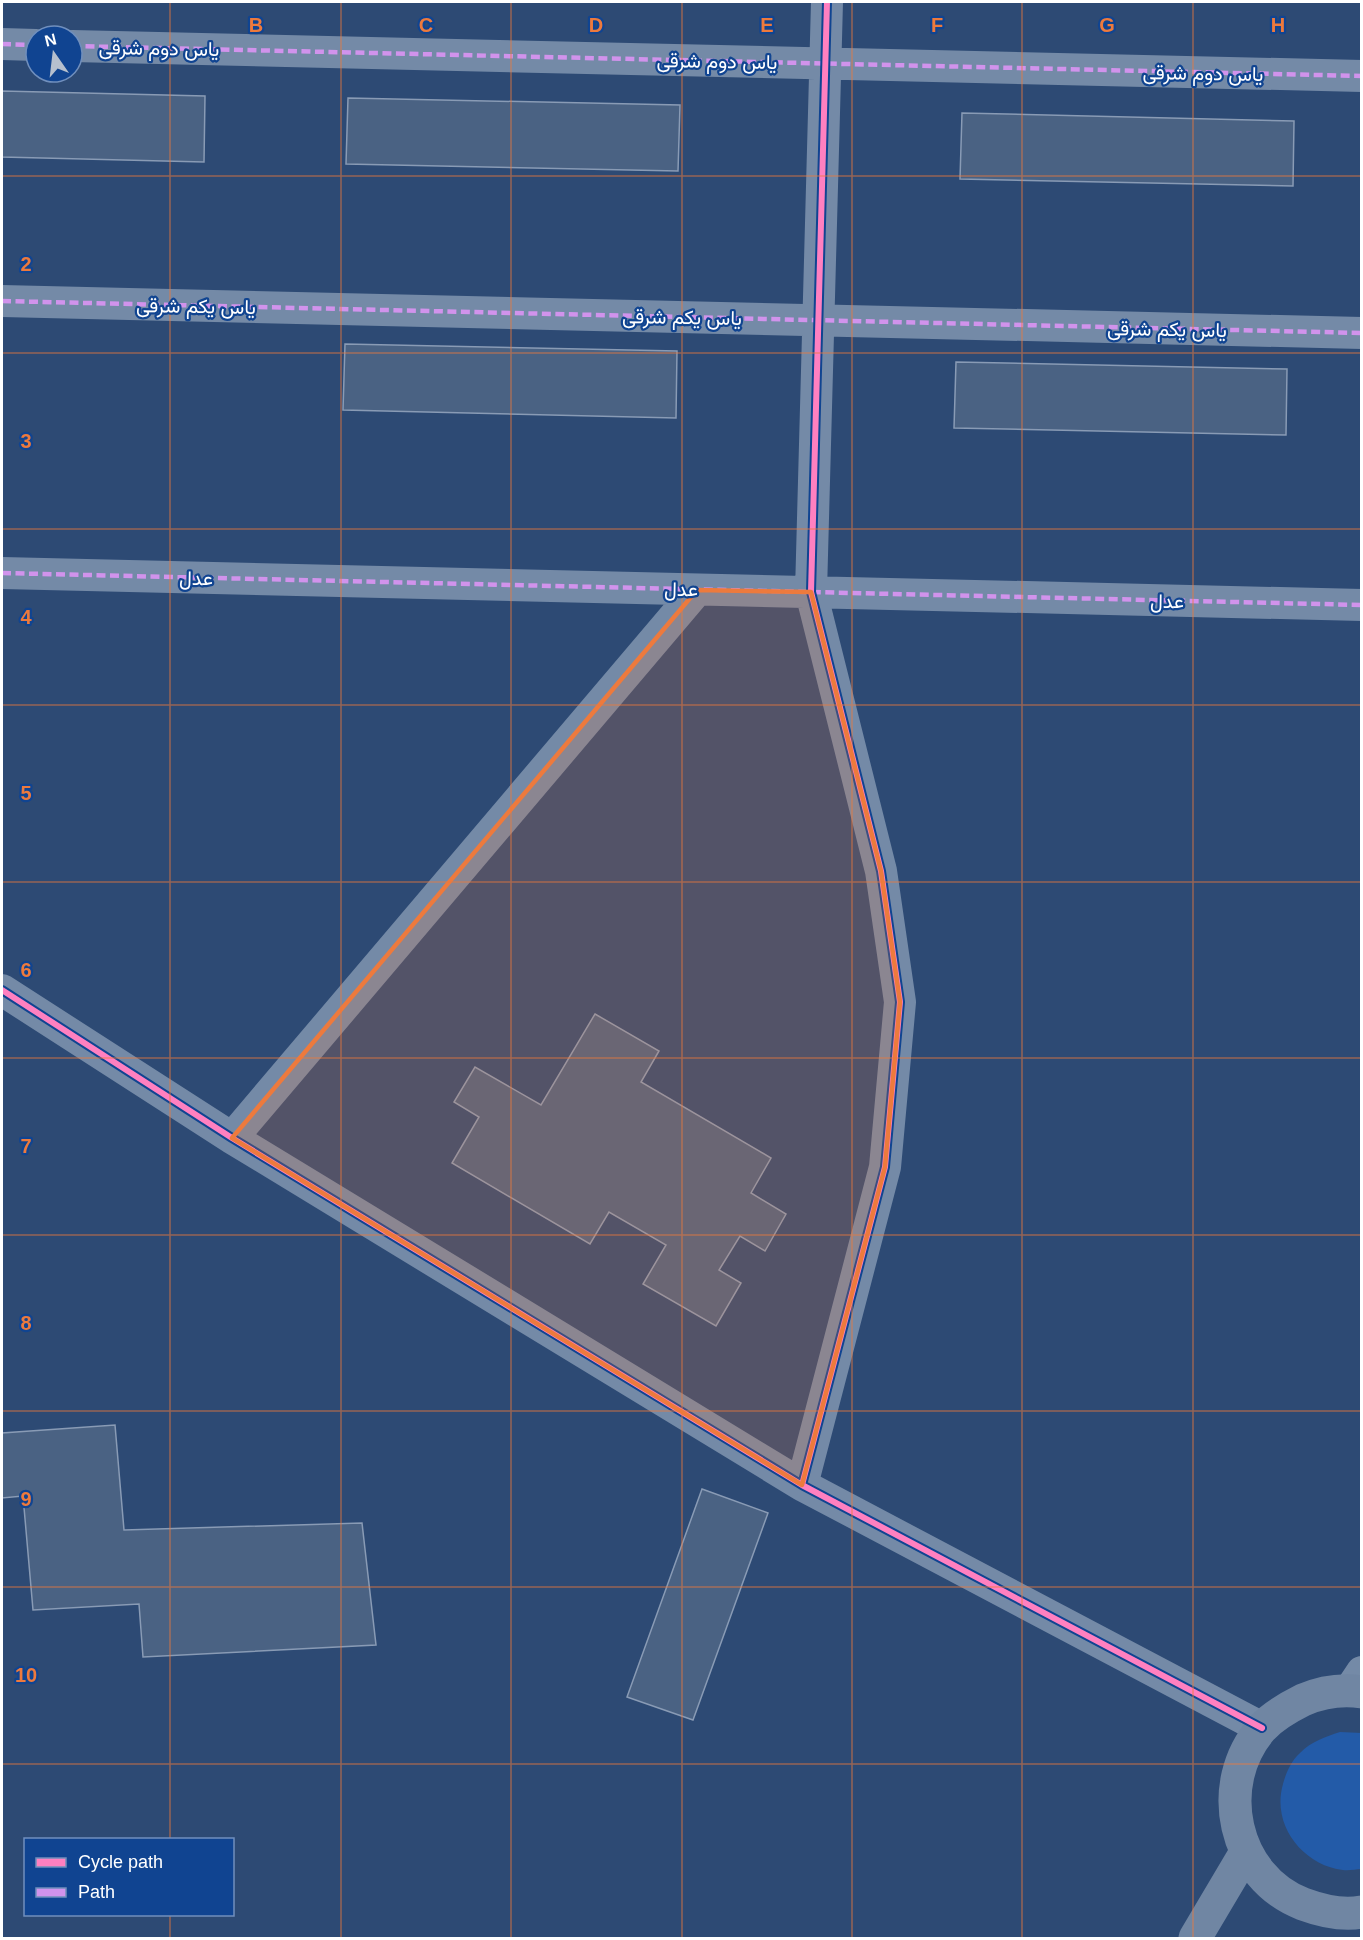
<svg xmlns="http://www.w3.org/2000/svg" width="1363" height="1940" viewBox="0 0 1363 1940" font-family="Arial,Vazirmatn,sans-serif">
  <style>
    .green { fill: #235ba8 }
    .building { fill: #4a6283; stroke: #899bb5; stroke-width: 1.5 }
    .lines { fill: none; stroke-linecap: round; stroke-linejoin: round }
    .minor { stroke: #748aa7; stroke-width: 32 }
    .secondary { stroke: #7086a3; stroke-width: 33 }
    .quiet { stroke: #d193ec; stroke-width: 4.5; stroke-dasharray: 9 4.5; stroke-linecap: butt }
    .cycleway-casing { stroke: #104491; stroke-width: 10 }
    .cycleway { stroke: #ff80c0; stroke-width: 6 }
    .marked { fill: #ed7a3d; fill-opacity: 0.2; stroke: #ed7a3d; stroke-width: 4.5; stroke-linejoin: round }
    .grid { fill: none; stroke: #ed7a3d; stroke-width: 1.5; stroke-opacity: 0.55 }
    .labels { text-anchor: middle; stroke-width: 4.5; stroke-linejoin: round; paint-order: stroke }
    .street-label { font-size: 20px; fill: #fff; stroke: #104491 }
    .grid-label { font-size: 20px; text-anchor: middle; font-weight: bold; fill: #ed7a3d; stroke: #104491; stroke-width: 4.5; stroke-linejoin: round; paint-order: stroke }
  </style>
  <rect width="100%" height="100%" fill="#2d4a74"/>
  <path class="green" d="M1340,1732L1362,1733L1361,1869C1356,1869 1349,1871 1343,1870C1303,1865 1271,1825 1283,1784C1286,1773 1291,1761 1300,1753C1312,1741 1325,1737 1340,1732Z"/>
  <path class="building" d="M2,91L205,96L204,162L2,157Z
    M348,98L680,105L678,171L346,164Z
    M962,113L1294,121L1293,186L960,179Z
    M345,344L677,351L676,418L343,410Z
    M956,362L1287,369L1286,435L954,428Z
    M595,1014L659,1051L641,1082L771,1158L751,1193L786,1214L765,1251L740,1236L719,1270L741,1283L716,1326L643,1284L666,1245L609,1212L590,1244L452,1163L479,1117L454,1102L475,1067L541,1105Z
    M115,1425L124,1530L362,1523L376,1645L143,1657L139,1604L33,1610L23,1496L2,1498V1433Z
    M702,1489L768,1513L693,1720L627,1697Z"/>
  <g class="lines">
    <path class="minor" d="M2,44L36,45
      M72,46L1362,76
      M2,301L1362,333
      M2,573L1362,605
      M2,990L232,1138L802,1485L1262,1728
      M232,1138L697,590
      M802,1485L885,1167L900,1002L881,871L811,592L827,2
      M1350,1690L1362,1672"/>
    <path class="secondary" d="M1362,1692C1342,1689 1322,1692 1303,1700C1289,1707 1273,1716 1262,1728C1213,1784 1233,1877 1303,1904C1322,1911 1342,1916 1362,1912
      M1195,1938L1246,1852"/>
    <path class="quiet" d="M2,44L36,45
      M72,46L1362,76
      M2,301L1362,333
      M2,573L1362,605"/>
    <defs>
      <path id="cycleway" d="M2,990L232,1138L802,1485L1262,1728
        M802,1485L885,1167L900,1002L881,871L811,592L827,2"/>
    </defs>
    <use href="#cycleway" class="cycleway-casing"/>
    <use href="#cycleway" class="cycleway"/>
  </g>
  <path class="marked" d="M697,590L811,592L881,871L900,1002L885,1167L802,1485L232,1138Z"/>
  <path class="grid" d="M170,2V1840M341,2V1938M511,2V1938M682,2V1938M852,2V1938M1022,2V1938M1193,2V1938M2,176H1362M2,353H1362M2,529H1362M2,705H1362M2,882H1362M2,1058H1362M2,1235H1362M2,1411H1362M2,1587H1362M2,1764H1362M170,1914V1938"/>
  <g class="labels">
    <g class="street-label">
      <text transform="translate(159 48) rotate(1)" y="7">یاس دوم شرقی</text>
      <text transform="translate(717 61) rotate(1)" y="7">یاس دوم شرقی</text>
      <text transform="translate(1203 73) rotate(1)" y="7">یاس دوم شرقی</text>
      <text transform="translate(196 306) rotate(1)" y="7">یاس یکم شرقی</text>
      <text transform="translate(682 317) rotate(1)" y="7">یاس یکم شرقی</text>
      <text transform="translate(1167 329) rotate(1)" y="7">یاس یکم شرقی</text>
      <text transform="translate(196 578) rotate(1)" y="7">عدل</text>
      <text transform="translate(681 589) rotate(1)" y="7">عدل</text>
      <text transform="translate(1167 601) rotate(1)" y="7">عدل</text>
    </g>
  </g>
  <g class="grid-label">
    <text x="256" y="32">B</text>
    <text x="426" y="32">C</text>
    <text x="596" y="32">D</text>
    <text x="767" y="32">E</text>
    <text x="937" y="32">F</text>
    <text x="1107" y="32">G</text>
    <text x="1278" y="32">H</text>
    <text x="26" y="271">2</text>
    <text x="26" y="448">3</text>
    <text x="26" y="624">4</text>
    <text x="26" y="800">5</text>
    <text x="26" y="977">6</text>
    <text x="26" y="1153">7</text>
    <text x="26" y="1330">8</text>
    <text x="26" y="1506">9</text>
    <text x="26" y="1682">10</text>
  </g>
  <rect width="1363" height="1940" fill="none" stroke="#ffffff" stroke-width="6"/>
  <rect x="24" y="1838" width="210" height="78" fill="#104491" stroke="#708fbd" stroke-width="1.5"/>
  <rect x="36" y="1858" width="30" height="9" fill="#ff80c0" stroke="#708fbd" stroke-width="1.5"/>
  <text x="78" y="1868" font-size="18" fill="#ffffff">Cycle path</text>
  <rect x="36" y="1888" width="30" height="9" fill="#d193ec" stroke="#708fbd" stroke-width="1.5"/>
  <text x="78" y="1898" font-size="18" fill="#ffffff">Path</text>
  <g transform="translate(54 54) rotate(346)"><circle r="28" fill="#104491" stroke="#708fbd" stroke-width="1.5"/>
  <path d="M0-4.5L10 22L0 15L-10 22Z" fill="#b6c0ce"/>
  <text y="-9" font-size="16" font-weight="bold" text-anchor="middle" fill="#ffffff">N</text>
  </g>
</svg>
